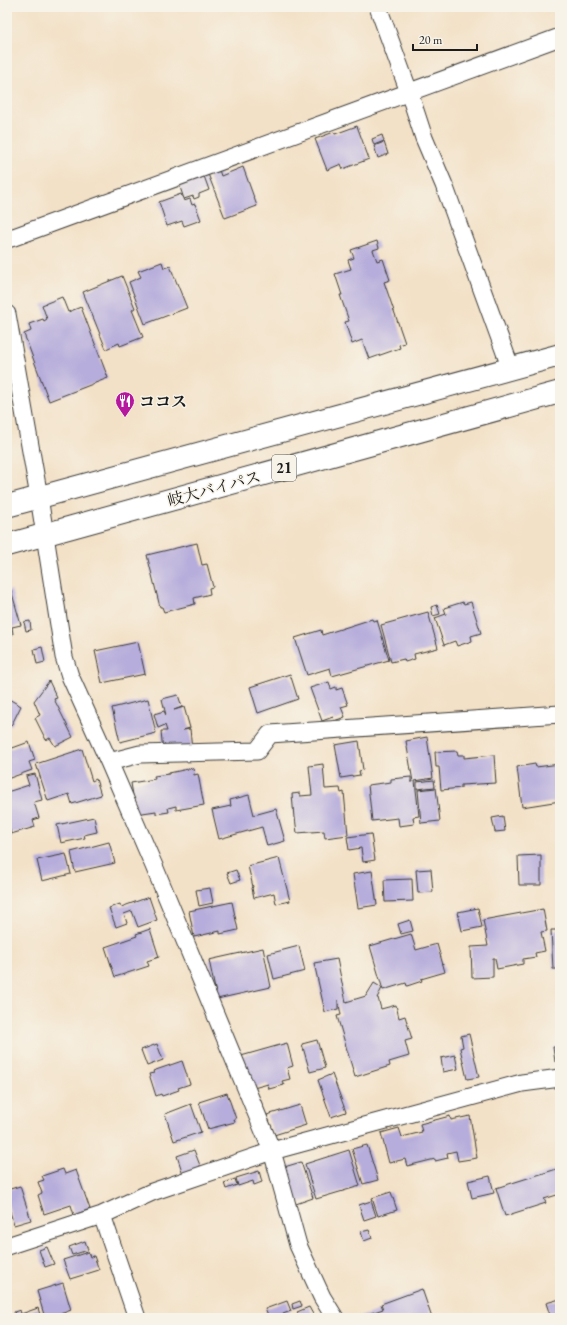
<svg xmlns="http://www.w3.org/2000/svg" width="567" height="1325" viewBox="0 0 567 1325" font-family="'EB Garamond','Noto Serif JP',serif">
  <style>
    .building { fill: #b7addc }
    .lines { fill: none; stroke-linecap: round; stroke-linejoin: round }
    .street-casing { stroke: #3c3a36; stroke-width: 19 }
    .highway-casing { stroke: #3c3a36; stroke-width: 24 }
    .street { stroke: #fff; stroke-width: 17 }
    .highway { stroke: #fff; stroke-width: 22 }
    .labels { text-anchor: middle; stroke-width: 3; stroke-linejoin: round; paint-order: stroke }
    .shield { fill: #f7f3e8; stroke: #5e5c59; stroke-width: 1 }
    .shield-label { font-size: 15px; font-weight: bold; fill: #1c1c1c }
    .poi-label { font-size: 16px; font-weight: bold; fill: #1c1c1c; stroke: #f7f3e8; text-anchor: start }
    .street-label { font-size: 16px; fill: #1c1c1c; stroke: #f7f3e8 }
  </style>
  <rect width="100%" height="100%" fill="#f7f3e8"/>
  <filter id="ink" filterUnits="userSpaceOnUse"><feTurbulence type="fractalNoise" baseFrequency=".025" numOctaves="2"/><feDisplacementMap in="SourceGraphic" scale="8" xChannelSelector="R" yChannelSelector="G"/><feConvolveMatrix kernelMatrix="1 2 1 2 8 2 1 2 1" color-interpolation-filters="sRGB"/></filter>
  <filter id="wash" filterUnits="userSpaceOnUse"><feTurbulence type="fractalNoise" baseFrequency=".012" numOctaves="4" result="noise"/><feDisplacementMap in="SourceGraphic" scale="16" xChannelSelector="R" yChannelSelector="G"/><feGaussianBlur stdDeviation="0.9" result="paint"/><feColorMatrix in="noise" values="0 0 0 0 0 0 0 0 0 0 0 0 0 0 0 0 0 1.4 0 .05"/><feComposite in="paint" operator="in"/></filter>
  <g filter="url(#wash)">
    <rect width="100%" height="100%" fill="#f3e1c7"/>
    <g id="blocks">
      <path class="building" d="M357,126L369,159L343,169L341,164L327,170L315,139L334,132L335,134Z
        M382,135L384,141L374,145L372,139Z
        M384,142L388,154L378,158L374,146Z
        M243,167L257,206L225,218L208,174L219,170L221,176Z
        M204,176L209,190L199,194V197L194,199L193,196L184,199L179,184Z
        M181,194L184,201L190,199L192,205L195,204L201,220L184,226L182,221L167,226L159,202Z
        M377,241L379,248L373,250L377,261L383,259L390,280L384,282L405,343L399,345L400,348L369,359L362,340L352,344L345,322L349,321L340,295H342L335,274L351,269L348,260L354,258L351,250Z
        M162,262L164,268L170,266L187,308L145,324L129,282L141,277L138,271Z
        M122,276L135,308L132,310L143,337L120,346L119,343L106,349L83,292Z
        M62,297L68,312L81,307L108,378L49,401L24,334L31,331L29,324L43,319L44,321L47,319L42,305Z
        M197,543L202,565L207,564L213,587L209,588L210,594L194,598L195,604L164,612L162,607H160L147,555Z
        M11,590L21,625L12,627L13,634L7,636V591Z
        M463,602L464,604L471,602L481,633L471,636L472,641L457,646L455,641L444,645L435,618L446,614L444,608Z
        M437,605L440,614L433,616L431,607Z
        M428,612L438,648L414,654L415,659L405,662L404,659L391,662L381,625Z
        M372,619L373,621L377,620L389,660L332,676L330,668L307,675L295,638L321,630L322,635Z
        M30,621L31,630L26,631L24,622Z
        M138,642L145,674L102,683L95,651Z
        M42,647L45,662L37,664L34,649Z
        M290,674L298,699L258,713L250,687Z
        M49,681L57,698L54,699L73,737L55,746L50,738L46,740L35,718L40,715L34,701Z
        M329,682L331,689L336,687V690L342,688L348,705L341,707L345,717L334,721L333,717L322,721L310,688Z
        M178,695L182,707L174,710L184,707L190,728L183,730L190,729L192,749L163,751L161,731H167L165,725L158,728L154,714L164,711L166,715L162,699Z
        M7,698L21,706L11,726L7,723Z
        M148,699L156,733L120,742L112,708Z
        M427,737L433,778L415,781L419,816L413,817L414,824L399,826L398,818L372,821L368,785L391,782V779L411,777V782H413L406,741Z
        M359,741L363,770L359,771L360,775L341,778L335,745Z
        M29,742L35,760L29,762L32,770L7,779V750Z
        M82,749L92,781L96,779L101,795L72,804L69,794L48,801L36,764Z
        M457,751L458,755H464V758L494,755L496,783L461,785V788L441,790L439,767H436L435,752Z
        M323,764L325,789L340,788L341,793L344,792L348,835L325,838L324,831L297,833L295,817L294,818L292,794L300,793V796L312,795L309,766Z
        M535,764L536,767L560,764V801L522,807L517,767Z
        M193,768L194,775L198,774L204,805L176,810V806L168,808L169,812L156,814V811L136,814L131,783L155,779L154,776L169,774V773Z
        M35,774L42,800L34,802L39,818L33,820L35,827L11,834L7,818V792L29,785L26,776Z
        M434,780L435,787L417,789V782Z
        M436,788L440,821L421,823L418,790Z
        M249,795L254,815L276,809L285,841L267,846L262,827L219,839L212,810L231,806L230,800Z
        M503,816L505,831L495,832L492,818Z
        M94,817L97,832L84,835L85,838L61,843L57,825Z
        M371,834L375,860L363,862L361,848L349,850L347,837Z
        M109,842L115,863L75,872L71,852Z
        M66,854L71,874L42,881L37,860Z
        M541,855V885H519L518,856Z
        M279,858L290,901L276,904L274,893L254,898L252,888L253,887L248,866Z
        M431,869L433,892L418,893L416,870Z
        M236,870L240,880L231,883L227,873Z
        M372,871L377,905L358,908L353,874Z
        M412,879L413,901L385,902L384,880Z
        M210,888L213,903L199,906L196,890Z
        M149,897L157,920L138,927L132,911L124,914L127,923L116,927L109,908L120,904L121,907Z
        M232,902L238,930L220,934V931L194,937L189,911Z
        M478,908L482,927L462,931L458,912Z
        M543,909L547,931L541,932L545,951L535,953L536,957L523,959V964L497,969L495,958H493V977L472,978L471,947L488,946L483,920Z
        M410,920L413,931L401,934L398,924Z
        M150,929L159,957L147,961L149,966L115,977L105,947L137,936L136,934Z
        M551,930H560V969H553Z
        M411,934L416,950L437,944L445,972L421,979L422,981L407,986L406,983L383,990L370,946Z
        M299,946L305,971L274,979L268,954Z
        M263,948L271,987L217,999L209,960Z
        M337,959L346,1002L366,996L374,983L382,988L377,998H378L381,1009L396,1005L399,1018L405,1016L412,1039L405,1041L409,1056L389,1062L390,1066L355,1077L337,1016L341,1015L338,1000V1009L325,1012L314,963Z
        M469,1034L479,1077L467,1079L460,1048L463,1047L461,1036Z
        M317,1040L325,1068L310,1072L302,1044Z
        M287,1043L293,1066L287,1068L290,1079L282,1081L284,1085L269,1089L268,1084L250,1089L241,1056Z
        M157,1044L163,1060L147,1066L141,1050Z
        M553,1047H560V1061L555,1062Z
        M455,1055L458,1069L443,1072L441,1058Z
        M182,1061L190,1084L178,1088L179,1090L162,1096L161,1094L156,1096L149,1074L154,1073L153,1071Z
        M332,1074L346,1112L331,1117L318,1080Z
        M227,1093L236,1119H234L235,1122L208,1129L199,1102Z
        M191,1104L201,1132L174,1141L165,1114Z
        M300,1105L306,1125L274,1135L267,1115Z
        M450,1116L451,1120L470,1116L477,1158L458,1161L456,1151L447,1153L448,1158L435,1161V1159L407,1166L405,1159L389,1163L381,1133L399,1128L402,1137L422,1132L420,1124Z
        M367,1145L378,1180L363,1184L352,1149Z
        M194,1150L201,1168L183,1174L177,1156Z
        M349,1150L360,1186L316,1199L305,1164Z
        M301,1162L313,1198L293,1205L281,1168Z
        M560,1168V1194L544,1199L546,1203L505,1216L496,1188Z
        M63,1169L65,1174L76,1170L90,1209L74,1215L71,1205L44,1214L38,1195L42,1193L38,1182L44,1180L42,1176Z
        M259,1171L262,1182L254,1185L253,1181L238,1186L236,1178Z
        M490,1176L494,1193L472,1198L468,1181Z
        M235,1179L237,1185L226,1189L224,1183Z
        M20,1186L31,1220L14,1225L7,1202V1190Z
        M391,1192L397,1210L378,1216L372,1198Z
        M371,1201L376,1216L364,1220L359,1205Z
        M369,1230L372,1238L364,1241L361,1232Z
        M85,1241L88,1250L72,1255L69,1247Z
        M47,1247L54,1264L45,1267L39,1250Z
        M88,1252L90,1257L94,1256L99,1270L70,1279L63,1260Z
        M63,1283L71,1310L55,1316L56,1318H45L37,1291Z
        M422,1289L432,1318H357L383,1309L381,1304Z
        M560,1299V1318H551L546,1303Z
        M287,1301L291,1311L272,1318H269L265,1309Z
        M300,1301L302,1306L293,1309L292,1304Z
        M309,1307L314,1316L307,1318H299L297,1312Z
        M38,1308L41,1318H16L14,1312L20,1310L21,1314Z"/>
    </g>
  </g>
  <g filter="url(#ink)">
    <use href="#blocks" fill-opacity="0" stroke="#3c3a36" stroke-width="1"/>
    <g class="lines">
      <defs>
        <path id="street" d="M378,7L409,92L424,138L444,185L511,369
          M7,239L14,237L560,37
          M7,314L39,497L64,657L70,676L109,762L154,866L272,1151L298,1245L322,1297L335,1318
          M109,762L140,754L257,751L270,734L560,714
          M102,1215L137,1318
          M7,1246L102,1215L152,1192L272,1151L522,1083L560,1078"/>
        <path id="highway" d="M7,506L560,355
          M7,545L560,392"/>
      </defs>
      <use href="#street" class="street-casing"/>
      <use href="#highway" class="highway-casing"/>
      <use href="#street" class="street"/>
      <use href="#highway" class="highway"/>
    </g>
  </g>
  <defs>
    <symbol id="restaurant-pin" viewBox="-11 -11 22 30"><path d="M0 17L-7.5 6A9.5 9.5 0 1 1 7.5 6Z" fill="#b5179e" stroke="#f7f3e8"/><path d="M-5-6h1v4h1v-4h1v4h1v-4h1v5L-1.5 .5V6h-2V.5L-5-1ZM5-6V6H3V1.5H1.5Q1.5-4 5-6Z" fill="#fff"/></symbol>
  </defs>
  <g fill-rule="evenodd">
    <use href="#restaurant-pin" x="114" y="390" width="22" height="30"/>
  </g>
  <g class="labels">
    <rect class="shield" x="272" y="455" width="24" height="26" rx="3"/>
    <g class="shield-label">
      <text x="284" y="473">21</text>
    </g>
    <g class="poi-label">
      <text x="139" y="407">ココス</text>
    </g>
    <g class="street-label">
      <text transform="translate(214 488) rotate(-15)" y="6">岐大バイパス</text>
    </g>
  </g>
  <rect width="567" height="1325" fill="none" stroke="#f7f3e8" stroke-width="24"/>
  <path d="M413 44v6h64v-6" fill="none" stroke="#1c1c1c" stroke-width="2"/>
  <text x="419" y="44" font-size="12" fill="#1c1c1c" stroke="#f7f3e8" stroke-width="3" paint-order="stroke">20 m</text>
</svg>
